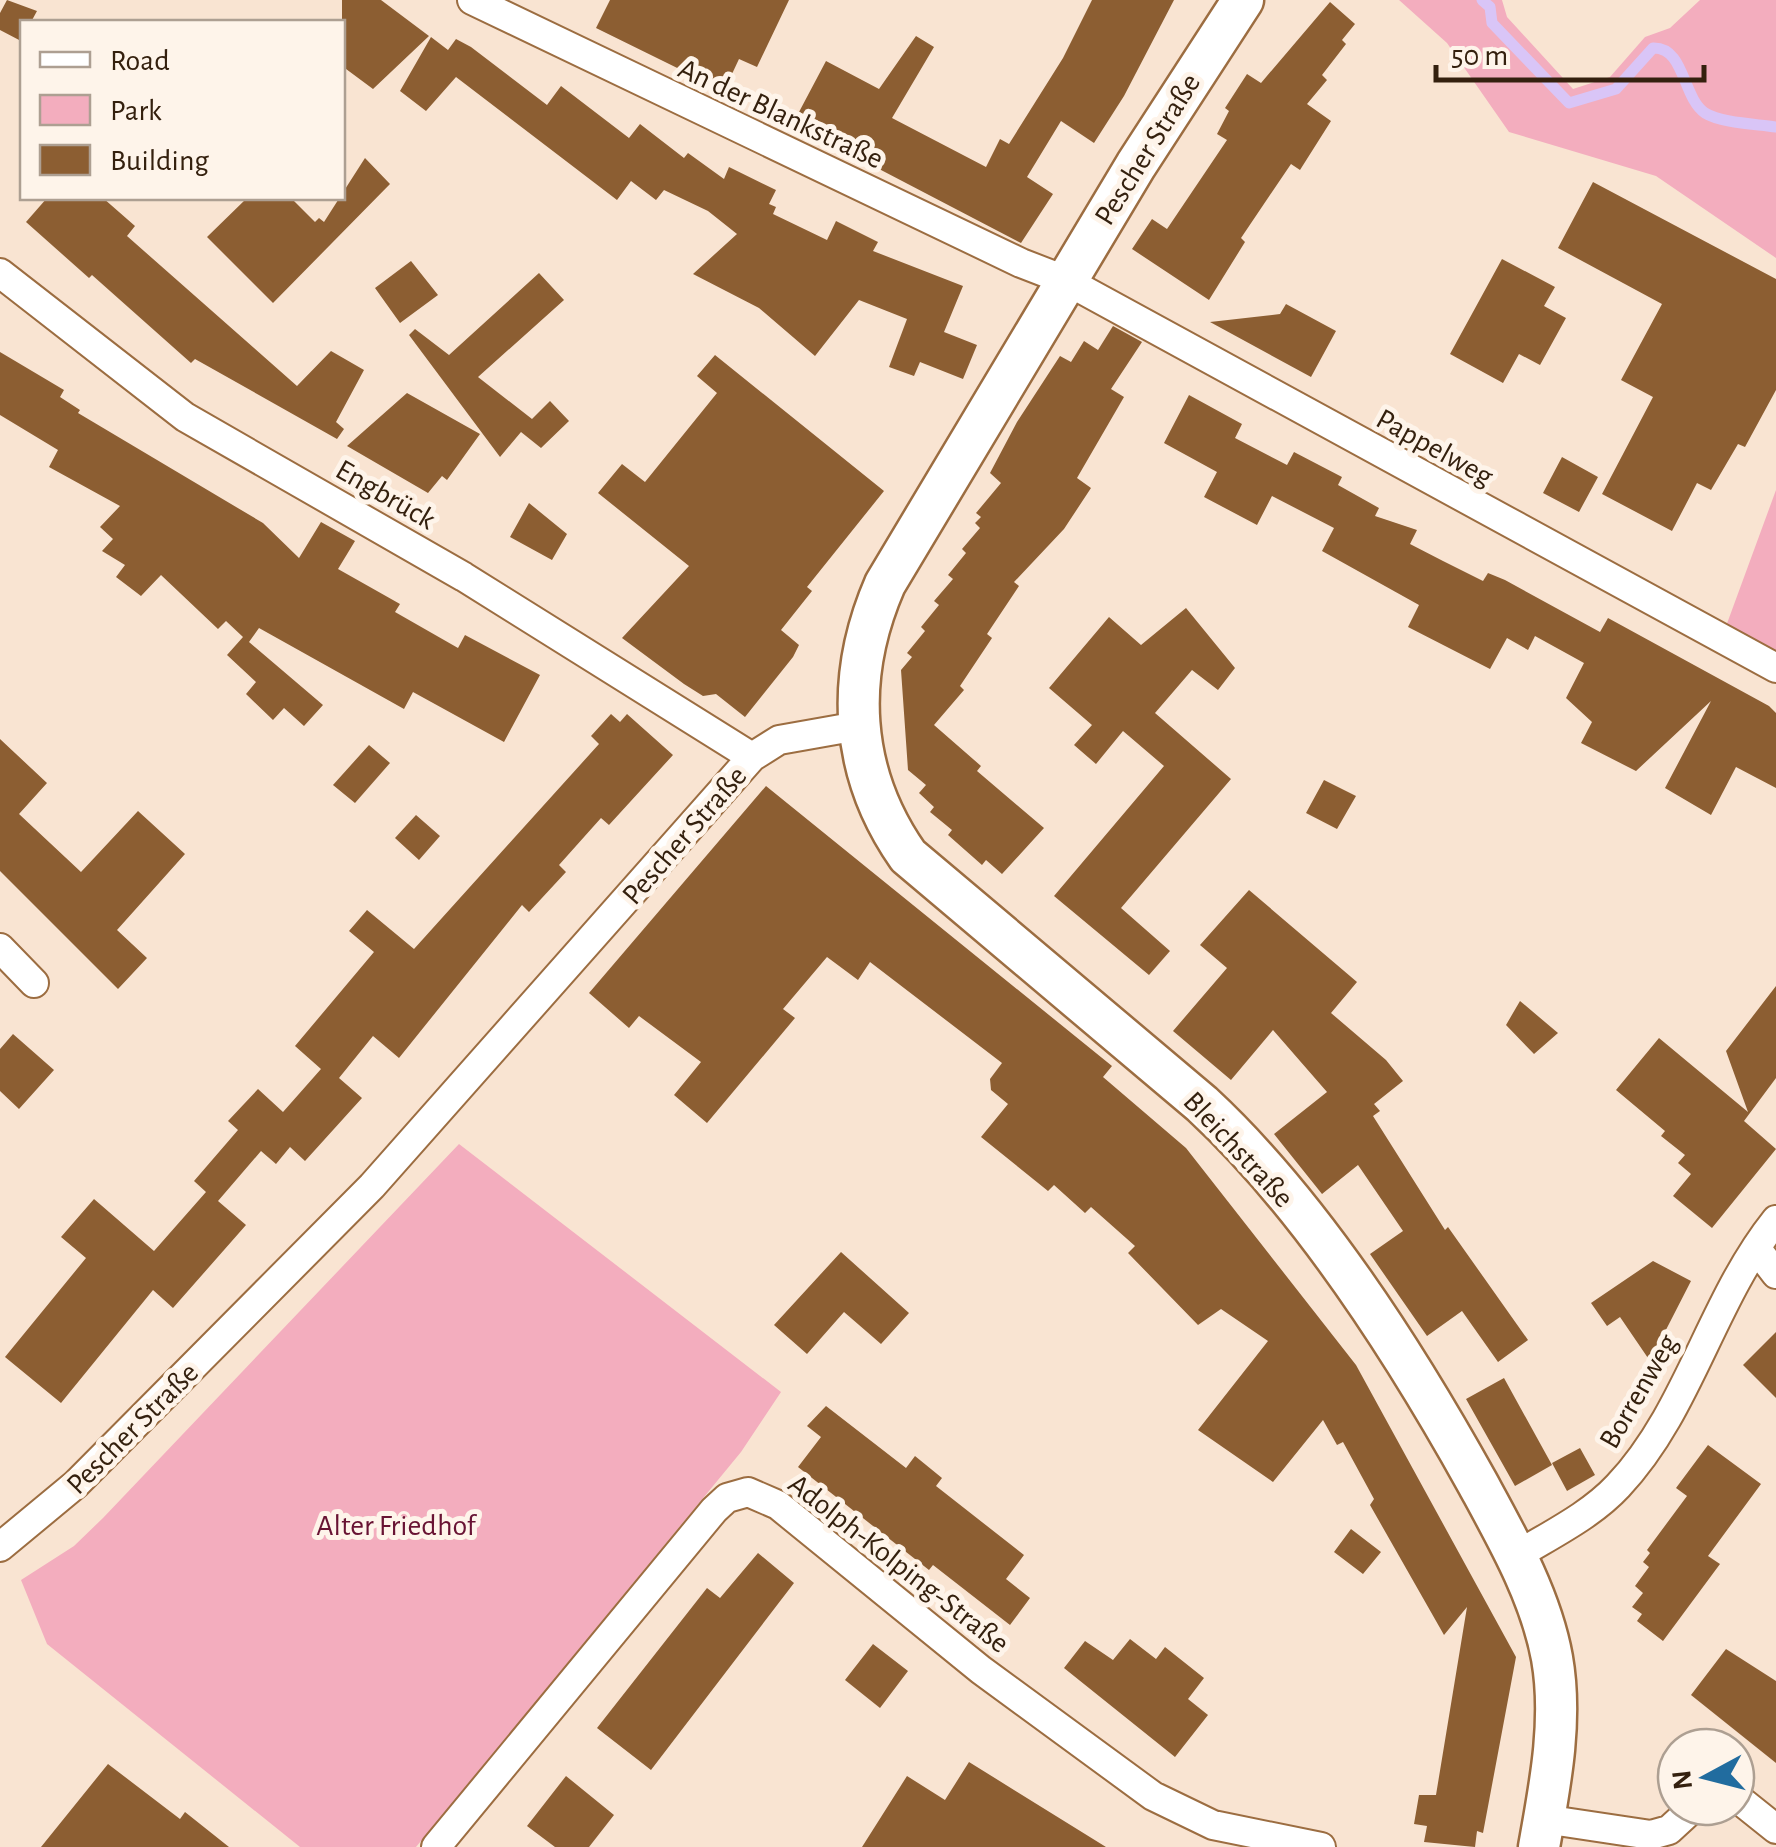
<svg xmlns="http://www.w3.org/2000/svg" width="1776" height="1847" viewBox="0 0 1776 1847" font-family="'Alegreya Sans',sans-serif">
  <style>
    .green { fill: #f3adbe }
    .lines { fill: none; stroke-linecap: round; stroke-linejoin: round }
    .stream { stroke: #d9c5f7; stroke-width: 11 }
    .building { fill: #8c5e32 }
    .street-casing { stroke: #9c6d41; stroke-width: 32 }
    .secondary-casing { stroke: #9c6d41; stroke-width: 45 }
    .street { stroke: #fff; stroke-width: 28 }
    .secondary { stroke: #fff; stroke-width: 40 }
    .labels { text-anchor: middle; stroke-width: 10; stroke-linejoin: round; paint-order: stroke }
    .street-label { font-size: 30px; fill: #34200e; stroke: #fef4ea }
    .park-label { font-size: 30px; fill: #681333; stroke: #fef4ea }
  </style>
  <rect width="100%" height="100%" fill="#f9e4d2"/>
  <path class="green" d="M1399,0H1502L1507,17L1573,89L1610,77L1645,37L1670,28L1700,0H1776V258L1656,176L1509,132L1447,43Z
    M1776,490V656L1725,629Z
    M459,1144L781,1392L741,1452L416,1847H300L47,1644L21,1580L74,1546L103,1518Z"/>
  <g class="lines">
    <path class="stream" d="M1482,0L1490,7L1492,23L1569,103L1616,89L1653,48C1685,47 1682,97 1705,113C1721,123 1757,124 1776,127"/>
  </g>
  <path class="building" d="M7,0L37,11L31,22H22L21,41L0,30V13Z
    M342,0H381L429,36L373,89L342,66Z
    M610,0H789L757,67L739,59L724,91L596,28Z
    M1092,0H1174L1124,96L1094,143L1061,121L1027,177L1053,194L1021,243L814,135L821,122L799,112L826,61L879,89L916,36L934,47L892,118L986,167L1000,139L1009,144L1063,58Z
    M1330,2L1355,24L1342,40L1346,44L1322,75L1327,80L1307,104L1331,121L1300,170L1291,164L1241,238L1245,242L1209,300L1132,249L1152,219L1167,229L1227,140L1217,134L1229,111L1225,108L1247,74L1261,83Z
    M431,37L448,50L456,39L471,47L547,105L561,86L629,138L640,124L684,158L688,153L724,179L729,167L776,190L769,204L776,207L773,214L827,240L836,221L878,242L873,251L963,286L944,332L977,345L963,379L920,362L914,376L889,367L907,319L859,300L815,356L759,308L693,274L737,234L708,211L664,190L656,200L631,181L617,200L456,77L426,111L400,91Z
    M365,158L390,184L273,303L207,237L247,198H291L315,222L319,218L324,222Z
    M1593,182L1776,279V390L1745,447L1738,444L1711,490L1697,483L1672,531L1602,494L1653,397L1621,380L1662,304L1558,248Z
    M47,198H103L135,226L127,236L297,386L331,351L364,370L336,422L344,429L337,439L195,359L191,363L92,275L89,278L26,222Z
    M1502,259L1555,287L1544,306L1566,318L1540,365L1519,354L1503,383L1450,354Z
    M411,261L438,295L400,323L375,288Z
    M539,273L564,300L478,377L532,419L529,422L550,401L569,421L541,448L521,432L500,457L409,335L415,329L449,355Z
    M1286,304L1336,331L1311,377L1210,322L1280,314Z
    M1113,326L1142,342L1111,389L1124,397L1077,478L1091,488L1064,529L1014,582L1019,586L987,634L992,638L960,686L964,690L934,725L981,766L977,771L1044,828L1002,874L986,860L982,865L948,835L952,830L930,812L934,807L919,793L926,785L908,770L901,670L912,657L907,653L925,631L921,627L939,605L934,601L953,579L948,575L966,553L962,549L980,528L975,523L981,517L976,513L1001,483L990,473L1017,422L1060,356L1071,362L1084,341L1098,350Z
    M0,352L64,390L60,397L80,410L78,413L263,523L299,558L321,522L355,541L338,569L400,604L395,612L458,648L465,635L540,675L504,742L413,692L404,709L259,628L249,642L323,705L304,726L284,708L273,720L246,694L256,682L227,655L243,637L226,621L218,629L161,575L141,596L116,577L125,565L102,551L113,539L100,527L120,506L49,467L58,450L0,415Z
    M715,355L884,491L807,587L812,591L781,630L799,645L793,657L745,717L716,694L703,696L684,684L622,638L689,566L598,493L622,464L645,482L717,393L697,376Z
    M407,393L480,434L447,480L442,476L428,493L347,446Z
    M1189,395L1242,424L1235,438L1287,465L1294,452L1342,477L1338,485L1379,508L1375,516L1417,530L1410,544L1443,561L1483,581L1488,573L1505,580L1600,632L1608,618L1769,706L1776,713V788L1736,767L1711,815L1665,788L1711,701L1636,771L1581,743L1592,722L1566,698L1584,663L1535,636L1528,650L1507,638L1490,669L1408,627L1419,605L1322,551L1334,528L1272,496L1257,525L1204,497L1217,472L1164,443Z
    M1562,457L1598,477L1579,512L1543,493Z
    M529,503L567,534L552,560L510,537Z
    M1186,608L1235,668L1218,690L1192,670L1155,713L1231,779L1121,908L1170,951L1149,975L1054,896L1164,766L1123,731L1096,764L1074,745L1092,725L1049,688L1109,617L1141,645Z
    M611,714L620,722L627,714L673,755L609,825L601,818L559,865L566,872L529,912L522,905L399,1058L373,1036L339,1078L362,1098L305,1161L290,1147L276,1164L261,1151L218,1201L246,1225L173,1308L153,1290L61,1403L5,1357L86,1258L61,1237L94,1199L154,1251L206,1192L194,1181L238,1130L228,1121L258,1089L283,1112L321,1069L295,1046L374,952L349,931L367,910L414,949L599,744L591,736Z
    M0,739L47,783L19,814L81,872L138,811L185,854L117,930L147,958L118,989L0,871Z
    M369,745L390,763L355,803L333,785Z
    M1324,780L1356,796L1337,829L1306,813Z
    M766,786L1112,1066L1103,1077L1186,1148L1356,1365L1516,1657L1483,1833L1477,1831L1475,1847L1424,1842L1427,1826L1414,1824L1419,1795H1436L1467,1607L1444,1635L1370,1505L1374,1499L1343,1442L1337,1445L1323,1420L1273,1482L1198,1430L1268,1341L1221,1309L1198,1325L1128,1253L1135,1246L1091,1207L1085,1213L1054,1185L1048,1191L981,1137L1008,1104L991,1090L990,1079L1002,1063L870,962L858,980L827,957L783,1009L795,1018L707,1123L674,1095L701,1062L639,1016L629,1028L589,993Z
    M416,815L440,836L419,860L395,838Z
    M1249,890L1357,982L1331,1013L1386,1060L1403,1081L1374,1104L1380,1111L1373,1116L1445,1230L1448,1227L1528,1340L1498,1362L1462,1311L1427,1336L1370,1254L1403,1231L1358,1165L1322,1194L1274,1134L1327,1092L1273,1030L1231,1080L1173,1031L1227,968L1200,945Z
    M1776,986V1078L1744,1121L1776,1149L1712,1228L1673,1196L1691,1174L1678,1163L1685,1155L1661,1136L1665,1131L1616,1090L1659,1038L1748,1112L1726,1051Z
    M1520,1001L1558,1033L1534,1054L1506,1025Z
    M13,1034L54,1070L19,1109L0,1091V1049Z
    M841,1252L909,1313L881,1344L844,1312L807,1354L774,1325Z
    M1653,1261L1691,1281L1650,1361L1620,1317L1607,1326L1591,1303Z
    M1776,1332V1398L1743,1365Z
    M1504,1378L1552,1465L1515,1486L1466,1399Z
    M826,1406L906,1468L915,1456L942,1478L936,1486L1024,1555L1006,1579L1030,1598L1010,1625L933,1565L929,1570L798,1467L821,1437L807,1426Z
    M1708,1445L1761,1484L1708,1556L1720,1564L1663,1641L1637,1621L1642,1614L1632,1607L1643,1593L1635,1586L1649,1567L1643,1562L1650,1553L1647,1550L1687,1496L1676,1488Z
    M1580,1448L1595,1475L1567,1491L1552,1463Z
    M1351,1529L1381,1552L1363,1574L1334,1552Z
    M758,1553L794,1583L651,1770L597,1728L707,1588L720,1598Z
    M1130,1639L1156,1659L1165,1647L1204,1678L1188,1699L1208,1715L1175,1757L1064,1668L1085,1641L1113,1660Z
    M873,1644L908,1671L880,1708L845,1680Z
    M1726,1649L1776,1681V1763L1691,1695Z
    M969,1762L1106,1847H862L907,1776L945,1800Z
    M108,1764L180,1819L185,1812L229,1847H41Z
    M566,1776L614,1815L589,1847H555L527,1826Z"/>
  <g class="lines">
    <defs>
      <path id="street" d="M472,0L1021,263L1065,280L1776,668
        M0,273L185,417L464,577L752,757
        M0,948L34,983
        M1756,1248L1776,1274
        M0,1547L76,1484L372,1186L752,757L779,740L858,726
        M1516,1556C1550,1535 1590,1516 1618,1486C1689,1411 1711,1301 1776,1220
        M1736,1797L1776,1829
        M1544,1819L1651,1835L1669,1830L1694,1807
        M436,1847L714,1510L727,1498L748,1492L778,1505L981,1670L1153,1796L1213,1825L1321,1847"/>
      <path id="secondary" d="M1243,0L1136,165L885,584C845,676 849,772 908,856L1202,1104C1310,1204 1407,1356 1478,1484C1508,1539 1541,1597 1552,1658C1563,1720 1550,1786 1539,1847"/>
    </defs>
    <use href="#street" class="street-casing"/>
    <use href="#secondary" class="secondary-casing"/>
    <use href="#street" class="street"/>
    <use href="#secondary" class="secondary"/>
  </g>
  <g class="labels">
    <g class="street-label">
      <text transform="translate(781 113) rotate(25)" y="10">An der Blankstraße</text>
      <text transform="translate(1147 149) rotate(-58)" y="10">Pescher Straße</text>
      <text transform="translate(1435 447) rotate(29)" y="10">Pappelweg</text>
      <text transform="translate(386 494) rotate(30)" y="10">Engbrück</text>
      <text transform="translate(684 835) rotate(-49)" y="10">Pescher Straße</text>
      <text transform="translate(1239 1149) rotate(47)" y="10">Bleichstraße</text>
      <text transform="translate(1638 1391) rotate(-60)" y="10">Borrenweg</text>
      <text transform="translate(132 1428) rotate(-45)" y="10">Pescher Straße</text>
      <text transform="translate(899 1563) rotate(38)" y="10">Adolph-Kolping-Straße</text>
    </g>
    <g class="park-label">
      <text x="396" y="1535">Alter Friedhof</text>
    </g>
  </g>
  <rect x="20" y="20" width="325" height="180" fill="#fef4ea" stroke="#ad9f92" stroke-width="2.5"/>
  <rect x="40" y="52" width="50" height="15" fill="#ffffff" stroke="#ad9f92" stroke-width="2.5"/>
  <text x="110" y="70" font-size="30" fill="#34200e">Road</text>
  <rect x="40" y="95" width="50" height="30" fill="#f3adbe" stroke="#ad9f92" stroke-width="2.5"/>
  <text x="110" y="120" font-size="30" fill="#34200e">Park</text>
  <rect x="40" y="145" width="50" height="30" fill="#8c5e32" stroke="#ad9f92" stroke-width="2.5"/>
  <text x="110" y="170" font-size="30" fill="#34200e">Building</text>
  <g transform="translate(1706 1777) rotate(263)"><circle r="48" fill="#fef4ea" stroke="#ad9f92" stroke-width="2.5"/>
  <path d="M0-8L18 38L0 25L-18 38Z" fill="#216c9f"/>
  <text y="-15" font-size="28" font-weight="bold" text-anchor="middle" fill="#34200e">N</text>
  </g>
  <path d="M1436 65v15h268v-15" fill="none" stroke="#34200e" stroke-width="5"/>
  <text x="1451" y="65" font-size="30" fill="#34200e" stroke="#fef4ea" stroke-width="8" paint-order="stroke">50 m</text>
</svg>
